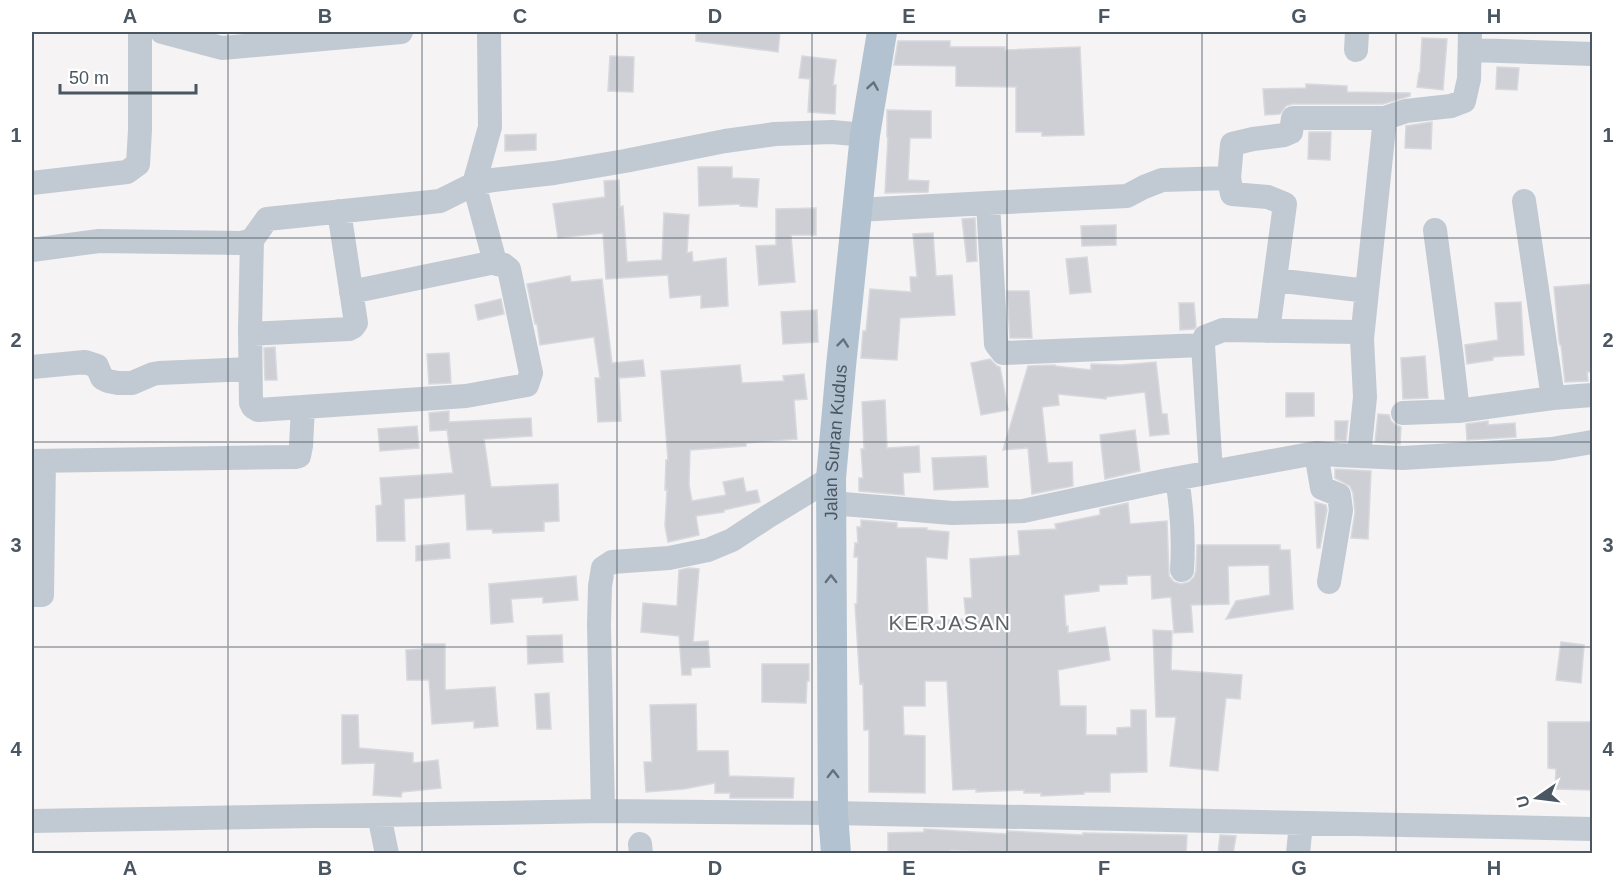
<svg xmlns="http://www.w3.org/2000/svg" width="1624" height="885" viewBox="0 0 1624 885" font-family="Helvetica,sans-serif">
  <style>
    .building { fill: #cdcfd5; stroke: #d7d9de; stroke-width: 1.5 }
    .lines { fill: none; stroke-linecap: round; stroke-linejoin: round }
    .minor { stroke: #c1cad2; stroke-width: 24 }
    .major { stroke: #b3c2d1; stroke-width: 30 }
    .oneway { stroke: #64717d }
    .grid { fill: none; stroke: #4a5661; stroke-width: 1.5; stroke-opacity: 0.55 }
    .labels { text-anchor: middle; stroke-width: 4.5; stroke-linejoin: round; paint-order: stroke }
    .street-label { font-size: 18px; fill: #4a5661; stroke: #fff }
    .quarter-label { font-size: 21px; letter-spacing: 1.5px; fill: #5f6368; stroke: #fff }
    .neatline { fill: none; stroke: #4a5661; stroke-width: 2 }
    .grid-label { font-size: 20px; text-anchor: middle; font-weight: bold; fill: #4a5661 }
  </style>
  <rect width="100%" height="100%" fill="#f5f3f3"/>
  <path class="building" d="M696,32H780L778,52L696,41Z
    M1422,38L1447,39L1443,90L1417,87L1419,73H1420Z
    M898,41H950V47H1005V50L1080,47L1084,135L1042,136V132H1016V87L956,86V66L894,65Z
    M610,56L634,57L633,92L608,91Z
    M802,56L836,60L833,85H836L835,114L808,112L810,79L799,78Z
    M1497,67L1519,68L1517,90L1496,89Z
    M1306,84L1347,86V92L1410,93V96L1383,104H1292L1286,106L1280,114L1265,115L1263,89L1306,88Z
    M887,110L931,111V138H910L908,180L929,181L928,192L885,193L888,137H887Z
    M1432,122L1431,149L1405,148L1406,126Z
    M1309,132H1331L1330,160L1308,159Z
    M536,134V150L505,151V135Z
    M698,167H732V178L759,179L757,207L740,206V204L699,206Z
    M619,180L620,207L623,206L627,262L662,260L664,213L689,215L687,253L692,252L693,262L726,258L728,306L701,308V295L670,298L668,275L606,279L603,233L558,238L553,204L605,197L604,181Z
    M816,208V235H791L795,282L759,285L756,246L776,245V209Z
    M975,218L977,261L967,262L962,219Z
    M1116,225V245L1082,246L1081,226Z
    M933,233L936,276L952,275L955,315L900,318L897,360L861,358L863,331H866L870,289L911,292L910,277H917L913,234Z
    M1087,257L1091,292L1070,294L1066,259Z
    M570,276L571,282L602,279L612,363L643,360L645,376L619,378L621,421L598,422L595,378H600L594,337L540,345L537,324H535L527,284Z
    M1593,284V372H1587L1588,381L1565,382L1561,345H1560L1559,341L1554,287Z
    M1007,291H1029L1032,338H1010Z
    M501,299L504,314L478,320L475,305Z
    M1521,302L1524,355L1493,357V360L1467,364L1465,345L1498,340L1495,303Z
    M1179,303H1194L1196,327L1194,329L1180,330Z
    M817,310L818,342L783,344L781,312Z
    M275,347L277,380H265L264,348Z
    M449,353L451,383L429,384L427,354Z
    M1425,356L1428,398L1403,399L1401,358Z
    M990,359L997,366L1000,367L1008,410L981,415L971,363Z
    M1156,362L1162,414H1167L1169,434L1150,436L1145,392L1106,397V399L1058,394L1059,405L1042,407L1048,463L1072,462L1073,486L1032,494L1028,448L1003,450L1028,366L1055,365V366L1091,370V364L1121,365Z
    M740,365L742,383L784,381L783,376L804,374L807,399L794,400L797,439L746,443V446L690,450L689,485L692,501L726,495L723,482L743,478L746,492L757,490L760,502L724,510V512L696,516L699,535L668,542L665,526L667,490H665L666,460H668L661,371Z
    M1286,393H1314V416L1286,417Z
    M885,400L887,448L919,446L920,472L903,473L904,495L859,491V478H863L861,449H864L862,402Z
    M449,411V422L531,418L532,436L484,439L491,487L558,484L559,521L544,522V531L493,533L492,529L467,530L465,494L404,499L405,541H377L376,506L382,505L380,478L453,473L447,430L430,431L429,413Z
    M1378,414L1389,415L1391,421L1396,425L1401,427L1400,444L1375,442Z
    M1335,421H1348L1346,441L1335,440Z
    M1488,421V425L1515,423L1516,437L1467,440L1466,424Z
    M417,426L419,448L380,451L378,429Z
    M1135,430L1140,471L1105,479L1100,435Z
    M986,456L988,487L934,490L932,458Z
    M1335,469L1371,471L1368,539L1351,538L1355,512L1353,493L1350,486L1335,478Z
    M1315,502L1326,505L1327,510L1320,548H1317Z
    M1128,503L1130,524L1167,521L1169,576L1174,582L1181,584L1189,582L1194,577L1196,571L1197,545H1280V550H1290L1293,609L1226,619L1236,601L1270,595L1269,565L1228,566L1229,604L1191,605L1193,632L1174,633L1171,597L1152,599L1151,575L1127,576V584L1099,585V591L1064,595L1066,626H1068V633L1105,627L1110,660L1058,670L1060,706H1086V735H1117V728L1131,727V710H1146L1147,772L1110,773V792H1084V794L1041,796V793H1024V790L976,792V789L953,790L947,681H925V706H903L904,735L925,736V793L869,792V730H864L863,683L860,684L855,604H857L858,557H854L855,543H858L857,527H861V520L897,523V528H927V530L949,532L947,559L926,557L928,621L966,619L964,598H972L970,559L1020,555L1018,531L1056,529L1055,524L1100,515V509Z
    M449,543L450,558L416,561V546Z
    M689,568L699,569L693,642L708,641L710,667L691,668V675H682L679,636L641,632L643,603L677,606L679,570Z
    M576,576L578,600L543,603V597L511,599L513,622L491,624L489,584Z
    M1153,630L1172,631L1171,670L1242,675L1240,699L1226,698L1218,771L1170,766L1176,717H1156Z
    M562,635L563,662L528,664L527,636Z
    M1561,642L1584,645L1581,683L1556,680Z
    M423,644H445V690L495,687L498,726L474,728V721L432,724L429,680H407L406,650L423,649Z
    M762,664H809V681H807L806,703L762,702Z
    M549,693L551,729H537L535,694Z
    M696,704L697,751H728L729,776L794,778L793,798H730V793H715V783L684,789L646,792L644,762H652L650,705Z
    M342,715H358L359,748L413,753V763L438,760L441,788L402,792L401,797L373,795L375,763L342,764Z
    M1548,722H1593L1591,790L1555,789L1556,769L1548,768Z
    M924,829L1007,834V831L1083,835V833L1187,835L1186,854H1006L951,850V854H888V833L924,832Z
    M1220,835L1236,836L1233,854H1218Z"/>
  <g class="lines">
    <path class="minor" d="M162,32L222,48L401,32
      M1356,50L1357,32
      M1470,50L1592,54
      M1385,118L1406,111L1451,106L1464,101L1469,79L1470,32
      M1229,178L1232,194L1268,197L1285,204L1268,331
      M32,183L127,172L138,164L140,130V32
      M1524,201L1553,398
      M988,203L1127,196L1144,187L1162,180L1229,178L1232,144L1253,139L1284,135L1291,132L1293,118H1385L1362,339
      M857,210L988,203L996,344L1003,353L1203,345
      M1435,230L1451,350L1458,411
      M252,240L250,329L251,403L253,407L258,410L303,407
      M32,250L99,241L241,243L252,240L267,219L440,201L474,184L493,180L554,173L625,161L725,141L775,134L832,132L865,135
      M1275,280L1367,291
      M351,292L495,262
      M250,334L349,329L353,327L356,323L339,211
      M32,367L85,362L97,366L102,378L108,381L118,383H132L153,374L159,373L250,369
      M1403,413L1458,411L1553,398L1592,395
      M1316,453L1322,488L1339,495L1341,510L1329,582
      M32,461L295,457L299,456L301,446L303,407L466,396L527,385L531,373L509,269L504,265L497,264L495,262L474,184L490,127L489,32
      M1211,472L1203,345L1205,337L1223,330L1356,332L1362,339L1365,397L1359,456
      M1177,479C1182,509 1184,539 1182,570
      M831,503L952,513L1023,511L1168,480L1316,453L1338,455L1403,458L1552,449L1592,442
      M32,595H42L44,461
      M603,811L599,625L600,586L603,568L612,562L669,558L708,550L732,540L767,517L831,478
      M379,815L387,854
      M32,821L603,811L833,813L1592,829
      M640,844L641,854
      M1298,854L1301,823"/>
    <path class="major" id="s1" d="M836,854L833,813L831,478L841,366L865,135L882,32"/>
  </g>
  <defs><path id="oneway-chevron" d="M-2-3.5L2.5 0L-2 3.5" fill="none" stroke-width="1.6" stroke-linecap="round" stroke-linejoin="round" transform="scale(1.5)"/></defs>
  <g class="oneway">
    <use href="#oneway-chevron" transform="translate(873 86) rotate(-81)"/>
    <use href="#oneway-chevron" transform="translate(843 343) rotate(-84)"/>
    <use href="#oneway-chevron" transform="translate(831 579) rotate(-90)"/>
    <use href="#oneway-chevron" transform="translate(833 774) rotate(-90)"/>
  </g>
  <path class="grid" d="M228,32V854M422,32V854M617,32V854M812,32V854M1007,32V854M1202,32V854M1396,32V854M32,238H1592M32,442H1592M32,647H1592"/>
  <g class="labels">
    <g class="street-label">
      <text dy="6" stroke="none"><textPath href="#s1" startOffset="412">Jalan Sunan Kudus</textPath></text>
    </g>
    <g class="quarter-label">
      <text x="950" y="630">KERJASAN</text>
    </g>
  </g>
  <rect width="1624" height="885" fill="none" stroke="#ffffff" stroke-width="66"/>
  <g transform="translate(1537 798) rotate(256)" stroke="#ffffff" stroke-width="4.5" paint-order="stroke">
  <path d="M0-4.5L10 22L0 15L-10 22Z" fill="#4a5661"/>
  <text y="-9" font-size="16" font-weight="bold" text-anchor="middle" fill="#4a5661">U</text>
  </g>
  <path d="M60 84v9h136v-9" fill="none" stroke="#4a5661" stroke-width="3"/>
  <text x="69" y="84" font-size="18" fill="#4a5661" stroke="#ffffff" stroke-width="4.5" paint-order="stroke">50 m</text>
  <rect x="33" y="33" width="1558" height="819" class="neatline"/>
  <g class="grid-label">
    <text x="130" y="23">A</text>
    <text x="325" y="23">B</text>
    <text x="520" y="23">C</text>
    <text x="715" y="23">D</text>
    <text x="909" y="23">E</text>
    <text x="1104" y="23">F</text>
    <text x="1299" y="23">G</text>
    <text x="1494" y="23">H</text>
    <text x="16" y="142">1</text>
    <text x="1608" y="142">1</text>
    <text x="16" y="347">2</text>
    <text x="1608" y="347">2</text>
    <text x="16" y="552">3</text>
    <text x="1608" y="552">3</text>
    <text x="16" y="756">4</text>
    <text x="1608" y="756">4</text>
    <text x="130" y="875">A</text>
    <text x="325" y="875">B</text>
    <text x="520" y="875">C</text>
    <text x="715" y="875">D</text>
    <text x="909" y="875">E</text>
    <text x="1104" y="875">F</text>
    <text x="1299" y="875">G</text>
    <text x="1494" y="875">H</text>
  </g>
</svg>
